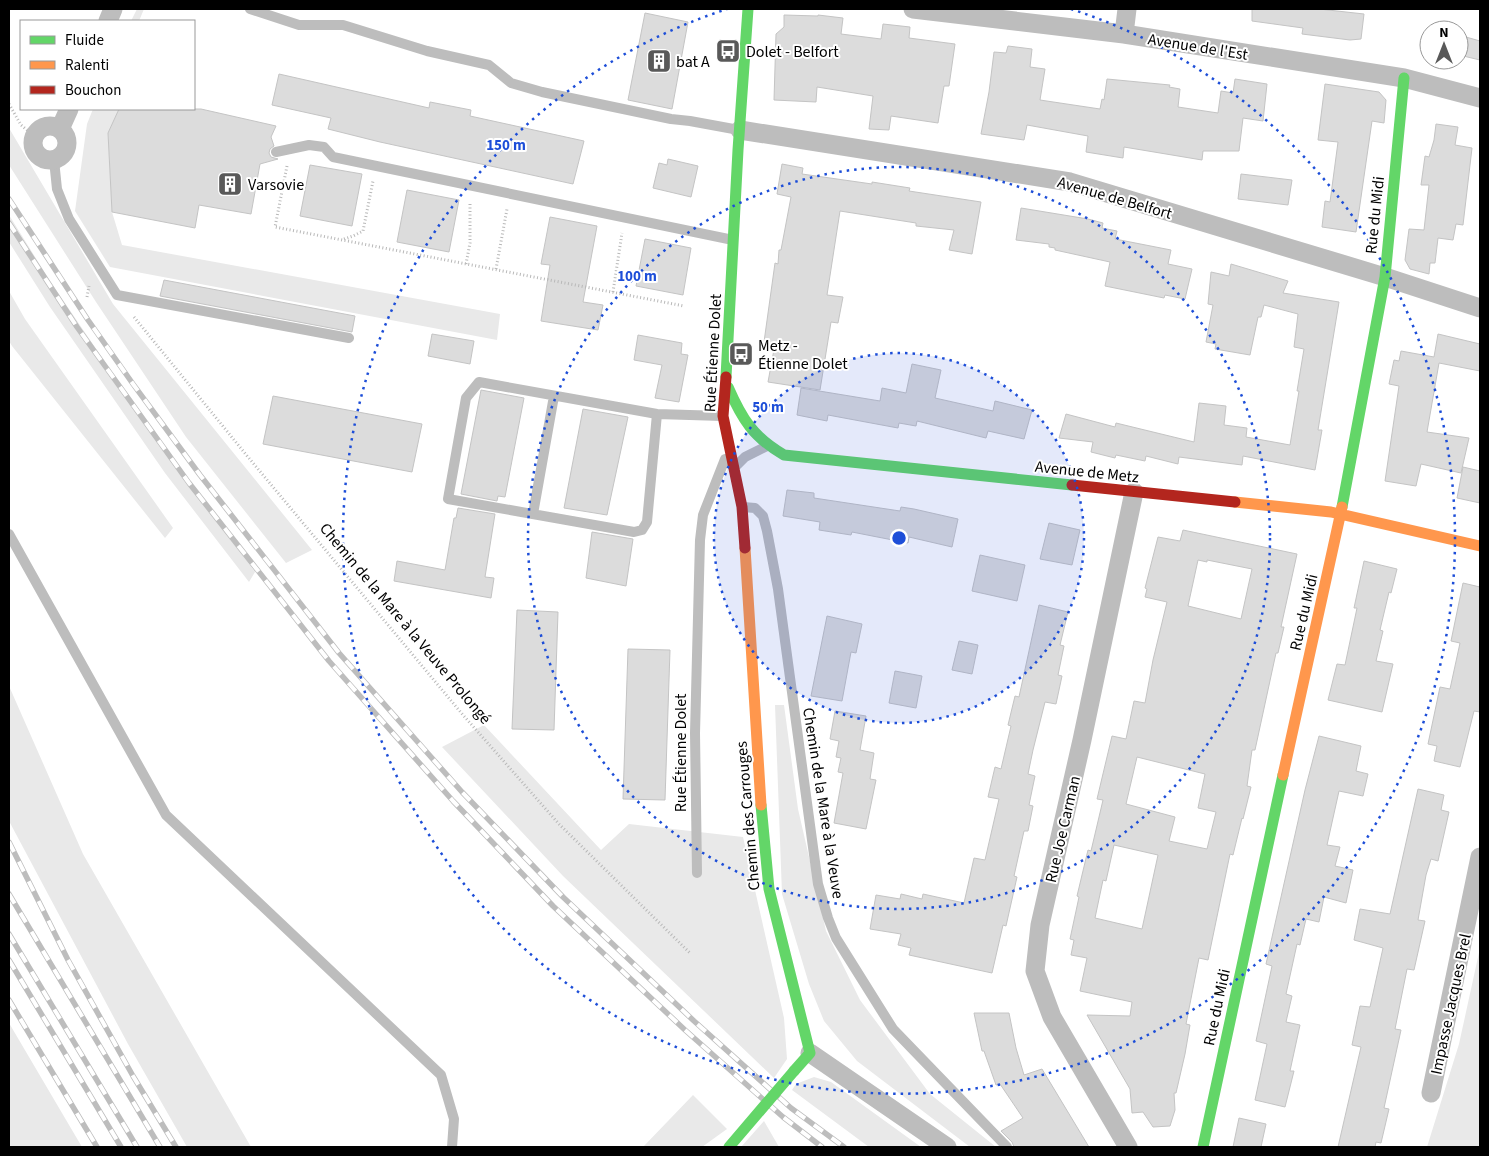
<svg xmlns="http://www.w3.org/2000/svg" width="1489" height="1156" viewBox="0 0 1489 1156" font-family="'Source Sans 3',sans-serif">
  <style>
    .green { fill: #e9e9e9 }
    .building { fill: #dcdcdc; stroke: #c4c4c4; fill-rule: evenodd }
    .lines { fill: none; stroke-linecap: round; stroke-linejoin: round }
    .path { stroke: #b8b8b8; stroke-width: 3; stroke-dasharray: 1 2.5; stroke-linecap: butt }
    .lane { stroke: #bdbdbd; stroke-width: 10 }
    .street { stroke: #bdbdbd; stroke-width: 19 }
    .fast { stroke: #63d668; stroke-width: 11 }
    .slow { stroke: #ff974d; stroke-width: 11 }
    .jam { stroke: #b3261e; stroke-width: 11 }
    .rail-casing { stroke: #bdbdbd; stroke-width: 5.5 }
    .rail { stroke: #fff; stroke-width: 4; stroke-dasharray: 11; stroke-linecap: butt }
    .fast-bridge { stroke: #63d668; stroke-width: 11 }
    .ring { fill: none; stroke: #1d4ed8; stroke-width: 2.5; stroke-dasharray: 2.5 5 }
    .labels { text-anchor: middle; stroke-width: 4; stroke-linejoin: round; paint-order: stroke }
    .street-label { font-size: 16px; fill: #000; stroke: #fff }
    .poi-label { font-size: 16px; fill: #000; stroke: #fff; text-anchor: start }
    .centre { fill: #1d4ed8; stroke: #fff; stroke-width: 2.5 }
    .ring-label { font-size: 15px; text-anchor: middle; font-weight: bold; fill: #1d4ed8; stroke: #fff; stroke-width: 4; stroke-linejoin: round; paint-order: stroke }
  </style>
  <rect width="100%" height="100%" fill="#fff"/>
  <path class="green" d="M137,9H144L139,21H131Z
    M93,109H119L108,134L112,212L122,245L500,314L497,340L110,267L75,211L87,124Z
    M9,128L113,304L312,550L286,563L186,437L96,302L9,165Z
    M9,215L50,281L168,455L255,572L249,582L165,473L50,307L9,242Z
    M9,291L25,319L173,528L165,538L12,346L9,341Z
    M9,686L83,854L251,1147H187L128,1044L9,821Z
    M775,705H784L798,809L826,931L860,1000L930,1094L996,1147H970L857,1061L824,1021L809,984L782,894Z
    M484,725L601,850L629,824L743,837L784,1018L787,1059L774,1078L563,876L442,747Z
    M1480,948V1147H1427L1459,1044Z
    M9,1023L82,1147H9Z
    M814,1077L831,1082L921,1147H869L792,1090L796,1084Z
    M693,1095L727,1129L702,1147H643Z
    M764,1121L779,1147H741Z"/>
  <path class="building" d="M1252,9H1319L1364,14L1361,39L1350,40L1302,34L1303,28L1252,21Z
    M645,13L688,22L672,109L628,100Z
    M784,15L818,16V15L843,18L841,34L881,39L883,24L910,27L909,38L955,44L949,86H944L938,123L891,116L889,130L869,129L873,96L817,87L816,102L774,100L776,34L784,27Z
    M1459,35L1480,41V60L1459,55Z
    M1008,46L1032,49L1030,67L1045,69L1040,100L1100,109L1102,99L1104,100L1107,79L1170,85L1169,87L1180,89L1178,107L1218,113L1221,91L1233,93L1235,79L1267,84L1263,121L1243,118L1239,151H1203L1202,160L1124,147L1123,158L1086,152L1088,136L1027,125L1024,140L981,134L989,92L994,52L1006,53Z
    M279,74L429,108L430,102L471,110L470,116L584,141L573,184L380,142L328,129L331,118L272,105Z
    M1325,84L1379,92L1386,100L1384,123L1372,121L1356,232L1322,227L1325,201L1330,202L1338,142L1318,140Z
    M119,109H201L276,126L271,137L274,146L270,149L269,153L271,157L278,159L260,164L251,214L199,205L195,228L112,212L108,133Z
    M1436,124L1458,127L1455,145L1472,148L1463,225L1456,224L1453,240L1438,238L1435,263H1430L1429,274L1410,269L1405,260L1409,229L1424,230L1429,185H1421L1425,156L1429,157L1434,140Z
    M668,159L698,166L691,197L653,188L659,163L667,165Z
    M782,164L803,168L802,174L872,184V182L910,188L909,191L981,202L972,254L949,250L954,230L916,226V223L840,211L827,295L843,297L838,323L831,322L820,390L768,382L775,344L764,342L775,263L778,264L779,250H781L791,197L777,194Z
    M310,165L362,174L352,226L300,216Z
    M1241,174L1292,180L1288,205L1238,199Z
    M407,190L459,200L449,252L397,242Z
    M1021,208L1088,219L1103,223L1102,228L1117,231L1115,239L1171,250L1168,264L1192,269L1185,299L1165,295L1164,298L1105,286L1110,262L1055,250V248L1049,247V244L1016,240Z
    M550,217L597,226L583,302L603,305L598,330L541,321L550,265L541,264Z
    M645,239L691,248L683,295L636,286Z
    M1231,264L1288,281L1283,293L1339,302L1318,430H1322L1315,470L1243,456L1242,465L1179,457L1178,464L1146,456L1145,461L1116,455L1115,458L1091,452L1093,442L1059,438L1066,414L1115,427L1116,423L1194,442L1199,403L1226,406L1224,425L1247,428L1246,437L1290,445L1299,391H1297L1304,349L1294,347L1298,314L1264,305L1261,317H1258L1250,355L1215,349L1216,344L1206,342L1213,305L1208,304L1211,272L1229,276Z
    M164,280L355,316L352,332L160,296Z
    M432,334L474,341L470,364L428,356Z
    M1438,334L1480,344V371L1439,363L1427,432L1469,438L1461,473L1421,464L1416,486L1385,481L1399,386L1389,384L1394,360L1399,361L1401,351L1434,357Z
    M638,335L682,343L681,354L688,355L679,402L655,398L662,365L634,360Z
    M912,364L941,370L935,398L993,411L995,401L1032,410L1024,439L988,431L986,438L917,421L916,426L899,423L898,428L828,415L827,421L797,415L801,388L880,401L882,388L906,393Z
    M481,390L524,398L505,497L498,496L497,501L461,494Z
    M273,396L422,424L412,472L263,444Z
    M583,409L628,417L607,515L564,508Z
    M1463,467L1480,471V503L1457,498Z
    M787,490L814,493V498L900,511L901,507L914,509L958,519L952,547L909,537L908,543L852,532L851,535L819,530L820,522L783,516Z
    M458,508L495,514L485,577L494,578L491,598L394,581L397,561L445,570L454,518H456Z
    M1049,523L1080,530L1072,565L1040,559Z
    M1183,530L1297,554L1281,627H1284L1278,653H1276L1255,750H1252L1247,786L1251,787L1243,819L1242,818L1233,855L1230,854L1208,960L1199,958L1186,1024L1190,1025L1185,1054L1176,1093H1174L1175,1110L1170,1126L1153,1127L1143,1112L1132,1113L1130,1089L1087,1015L1130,1016L1132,1002L1080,991L1087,958L1071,955L1074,940L1070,939L1079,897L1077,896L1082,875L1088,850L1091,851L1103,800L1097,799L1112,736L1126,739L1134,701L1145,703L1153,660L1167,602L1145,597L1147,589L1145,588L1158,537L1180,541ZM1198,560L1207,562V560L1252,569L1241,619L1188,606ZM1137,757L1205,774L1198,808L1216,812L1207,849L1169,841L1175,817L1126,804ZM1114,845L1158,855L1142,929L1095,918L1103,880L1106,881Z
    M592,532L633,539L626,586L586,578Z
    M980,555L1025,565L1017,601L972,591Z
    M1364,561L1397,569L1391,593L1389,592L1380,630L1383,631L1376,661L1393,664L1382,712L1328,700L1337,664L1345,665L1357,608H1354Z
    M1463,583L1480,587V712L1474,711L1460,767L1434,761L1437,746L1428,744L1440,687L1450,689L1460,643L1451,641Z
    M1039,605L1068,612L1060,645L1064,646L1058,675L1062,676L1056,704L1045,702L1033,750L1028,774L1035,776L1029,805L1033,806L1028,831H1024L1014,876L1017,877L1006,926L1003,925L992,973L909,955L911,948L898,945L901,934L870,929L876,895L900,899L901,894L922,899L923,894L964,903L974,858L985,860L999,799L988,797L995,767L1001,769L1011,726L1008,725L1015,696L1019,697Z
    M517,610L558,612L554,730L512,729Z
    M827,616L862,624L856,653L851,652L842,701L811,696Z
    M959,641L978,645L972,674L952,670Z
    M628,649L670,650L665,800L623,799Z
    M895,671L922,676L916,708L889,703Z
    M835,711L866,716L860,750L874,753L870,779L876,780L866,829L834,823L843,773L838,772L841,758L836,757L839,741L830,739Z
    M1319,736L1361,746L1356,771L1368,774L1363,796L1339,791L1327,845L1340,847L1335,866L1353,870L1346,903L1324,897L1319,922L1306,919L1300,945L1297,944L1286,994L1292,996L1286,1022L1300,1025L1290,1071H1294L1285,1107L1255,1100L1267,1044L1256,1041L1272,966L1266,964L1305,790Z
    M1418,789L1444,795L1441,810L1449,812L1438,861L1431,859L1426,875L1418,920L1425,921L1414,970L1407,969L1395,1029L1401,1030L1384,1108L1389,1109L1381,1143L1376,1142L1375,1147H1338L1361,1047L1352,1045L1360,1006L1370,1007L1383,948L1354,940L1360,909L1390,914Z
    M974,1013H1009L1016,1048L1024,1075L1042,1069L1089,1147H1014L1012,1142L1001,1131L1023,1118L1000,1084L996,1085L984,1051H982Z
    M1239,1118L1266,1124L1261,1147H1233Z"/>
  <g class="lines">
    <path class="path" d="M9,104L21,125L34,136
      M287,166L275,227L684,306
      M344,239L353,236L363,231L373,181
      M466,264L470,243V202
      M496,269L507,209
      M613,292L622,233
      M87,297L89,286
      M134,317L248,457L463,715L559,824L691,954"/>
    <path class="lane" d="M250,9L299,25H343L427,51L489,65L511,83L542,92L671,119L690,121L739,130
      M276,152L309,145L324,147L333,157L733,240
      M54,160L57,189L69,219L117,295L349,338
      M657,414L647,522L642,530L634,532L448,499L466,398L479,382L657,414L722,416
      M737,465L745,457L767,446
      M743,507L755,508L763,516L767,531L778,589L818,884L828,918L836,938L893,1029L1007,1147
      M533,514L554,396
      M9,534L166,815L441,1075L454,1119L452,1147
      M697,873L695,733L700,540L703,515L725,459"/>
    <path class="street" d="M913,9L1124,34L1404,78L1480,98
      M108,21L113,9
      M1124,34L1127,9
      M33 143a17 17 0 1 1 34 0a17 17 0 1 1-34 0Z
      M60,129L69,109
      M740,130L1070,182L1385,277L1480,308
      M810,1053L947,1147
      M1431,1093L1480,857
      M1128,1147L1052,1017L1035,971L1040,925L1082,740L1134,492"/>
    <path class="fast" d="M726,377L738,150L748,9
      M728,387C742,419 753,437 784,455L1072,485
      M1342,507L1385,277L1404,78
      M761,805L769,889L810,1053L794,1071
      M1203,1147L1283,775"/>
    <path class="slow" d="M1235,502L1331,512L1480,546
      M745,548L761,805
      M1283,775L1342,507"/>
    <path class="jam" d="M726,377L723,416L742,507L745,548
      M1072,485L1235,502"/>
    <defs>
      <path id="rail" d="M9,199L88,320L133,384L200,475L339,653L462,792L563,897L694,1021L791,1108L844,1147
        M9,223L77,327L123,391L189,483L329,661L453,801L553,906L685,1030L783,1117L822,1147
        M9,842L68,960L133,1076L176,1147
        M9,894L160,1147
        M9,934L137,1147
        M9,960L121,1147
        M9,1000L97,1147"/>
    </defs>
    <use href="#rail" class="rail-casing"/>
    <use href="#rail" class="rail"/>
    <path class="fast-bridge" d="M729,1147L794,1071"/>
  </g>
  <circle cx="899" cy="538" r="185" fill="#1d4ed8" fill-opacity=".12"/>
  <g class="ring">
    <circle cx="899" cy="538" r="185"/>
    <circle cx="899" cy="538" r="371"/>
    <path d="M1071 9A556 556 0 1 1 727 9"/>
  </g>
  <defs>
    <symbol id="bus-square" viewBox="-11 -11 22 22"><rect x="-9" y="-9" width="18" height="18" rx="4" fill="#595959" stroke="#fff"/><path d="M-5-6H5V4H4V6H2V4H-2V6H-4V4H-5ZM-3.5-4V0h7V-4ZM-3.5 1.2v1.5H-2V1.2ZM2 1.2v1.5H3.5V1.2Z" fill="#fff"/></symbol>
    <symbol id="building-square" viewBox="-11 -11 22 22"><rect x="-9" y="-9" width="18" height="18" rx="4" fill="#595959" stroke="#fff"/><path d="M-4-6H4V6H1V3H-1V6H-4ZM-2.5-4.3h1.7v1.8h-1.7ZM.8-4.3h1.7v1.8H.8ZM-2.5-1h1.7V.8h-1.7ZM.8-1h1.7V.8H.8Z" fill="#fff"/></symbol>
  </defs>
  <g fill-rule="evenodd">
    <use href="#bus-square" x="714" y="37" width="28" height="28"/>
    <use href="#building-square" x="645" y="47" width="28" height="28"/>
    <use href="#building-square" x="216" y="170" width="28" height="28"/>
    <use href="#bus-square" x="727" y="340" width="28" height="28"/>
  </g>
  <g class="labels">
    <g class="street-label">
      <text transform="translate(1198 46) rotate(9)" y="6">Avenue de l'Est</text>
      <text transform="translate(1115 197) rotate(16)" y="6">Avenue de Belfort</text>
      <text transform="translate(1374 215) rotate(-84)" y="6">Rue du Midi</text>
      <text transform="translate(712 353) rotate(-87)" y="6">Rue Étienne Dolet</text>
      <text transform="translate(1087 471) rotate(6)" y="6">Avenue de Metz</text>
      <text transform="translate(1303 612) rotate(-77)" y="6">Rue du Midi</text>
      <text transform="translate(406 623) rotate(50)" y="6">Chemin de la Mare à la Veuve Prolongé</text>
      <text transform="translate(680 753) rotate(-90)" y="6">Rue Étienne Dolet</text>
      <text transform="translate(824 803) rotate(81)" y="6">Chemin de la Mare à la Veuve</text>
      <text transform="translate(747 816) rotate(-95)" y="6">Chemin des Carrouges</text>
      <text transform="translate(1062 829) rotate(-77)" y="6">Rue Joe Carman</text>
      <text transform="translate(1450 1004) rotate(-78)" y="6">Impasse Jacques Brel</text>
      <text transform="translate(1216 1007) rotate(-78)" y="6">Rue du Midi</text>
    </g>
    <g class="poi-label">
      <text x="746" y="57">Dolet - Belfort</text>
      <text x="676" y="67">bat A</text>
      <text x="248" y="190">Varsovie</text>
      <text x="758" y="351">Metz -<tspan x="758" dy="18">Étienne Dolet</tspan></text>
    </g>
  </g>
  <circle cx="899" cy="538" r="8" class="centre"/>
  <g class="ring-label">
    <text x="506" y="150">150 m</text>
    <text x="637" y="281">100 m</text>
    <text x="768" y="412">50 m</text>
  </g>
  <rect width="1489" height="1156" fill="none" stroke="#000000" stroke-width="20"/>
  <rect x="20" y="20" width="175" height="90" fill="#ffffff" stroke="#999999"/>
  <rect x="30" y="36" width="25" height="8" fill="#63d668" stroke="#999999"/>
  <text x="65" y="45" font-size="15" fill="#000000">Fluide</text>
  <rect x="30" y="61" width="25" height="8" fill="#ff974d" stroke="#999999"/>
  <text x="65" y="70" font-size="15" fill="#000000">Ralenti</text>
  <rect x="30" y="86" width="25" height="8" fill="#b3261e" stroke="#999999"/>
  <text x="65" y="95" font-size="15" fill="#000000">Bouchon</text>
  <g transform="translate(1444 45)"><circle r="24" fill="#ffffff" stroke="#999999"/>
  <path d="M0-4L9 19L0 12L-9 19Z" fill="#595959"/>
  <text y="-8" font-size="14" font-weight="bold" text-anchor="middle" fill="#000000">N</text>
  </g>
</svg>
